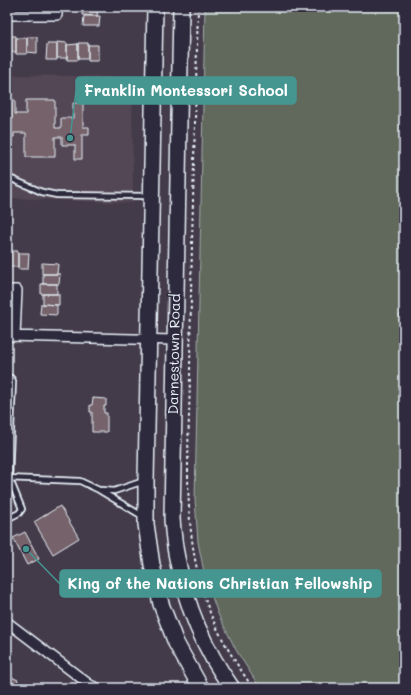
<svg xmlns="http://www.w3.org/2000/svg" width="411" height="695" viewBox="0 0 411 695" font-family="Mali,sans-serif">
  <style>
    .built { fill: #534754 }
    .green { fill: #61695c; stroke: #a4adaa }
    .building { fill: #75626a; stroke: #e8f1f8 }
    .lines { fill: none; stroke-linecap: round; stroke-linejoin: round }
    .lane-casing { stroke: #e8f1f8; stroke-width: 8 }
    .street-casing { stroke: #e8f1f8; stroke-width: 12 }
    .primary-casing { stroke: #e8f1f8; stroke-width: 18 }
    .path { stroke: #e8f1f8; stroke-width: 2; stroke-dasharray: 3 3; stroke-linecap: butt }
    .lane { stroke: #2f2a3d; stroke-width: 4.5 }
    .street { stroke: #2f2a3d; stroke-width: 9 }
    .primary { stroke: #2f2a3d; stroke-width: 15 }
    .labels { text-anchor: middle; stroke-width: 3; stroke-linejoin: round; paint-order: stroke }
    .street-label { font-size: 14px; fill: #e8f1f8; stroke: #2f2a3d }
    .leader { fill: none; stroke: #459590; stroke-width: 1.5 }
    .callout-dot { fill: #459590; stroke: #2f2a3d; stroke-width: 1.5 }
    .callout { fill: #459590; stroke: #459590; stroke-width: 1.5 }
    .callout-label { font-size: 15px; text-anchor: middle; font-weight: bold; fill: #fff }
  </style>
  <rect width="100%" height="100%" fill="#443b4a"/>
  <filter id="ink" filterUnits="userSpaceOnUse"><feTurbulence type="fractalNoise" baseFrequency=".025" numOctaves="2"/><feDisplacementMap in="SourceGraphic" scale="8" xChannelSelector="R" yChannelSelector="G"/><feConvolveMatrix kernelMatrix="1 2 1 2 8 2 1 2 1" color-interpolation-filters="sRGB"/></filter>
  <g filter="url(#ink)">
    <path class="built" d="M7,75L132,77L133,203L7,198Z"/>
    <path class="green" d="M205,7H404V688H260L236,650L218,614L205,577L198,542L195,499Z"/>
    <path class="building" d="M83,7H98L97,16L82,15Z
      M84,16H100L99,26H83Z
      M7,36H16V52H7Z
      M27,37H37V53L27,52Z
      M16,38H27V54H16Z
      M57,42L67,43V58H57Z
      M78,43H88V59H78Z
      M47,44H57V60H46Z
      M78,44V60H67V45Z
      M88,45H98V61H88Z
      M7,100H15V114H26V100H55V128H61V118H73V103H83V127H89V135H82V159H75V145H62V137H55V157H26V133H14V137H7Z
      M8,251H18V267H8Z
      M18,253H29L28,269H18Z
      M42,263L58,264L57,274H42Z
      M43,274H60L59,284H43Z
      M41,284H57V294H41Z
      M43,294H59V305L43,304Z
      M41,304L57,305V315L40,314Z
      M400,314H404V340L400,339Z
      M93,398L106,399V406H104V413H107V432H92V412H90V405H92Z
      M60,506L79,538L53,554L34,522Z
      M25,532L39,559L27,565L13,538Z
      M7,675L18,680L15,688H7Z"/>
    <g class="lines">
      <defs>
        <path id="lane" d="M115,97H150
          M7,177L42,192L57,195L149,196
          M7,376L11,378L13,381L9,477L22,509L19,513L7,519
          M7,478L80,481L99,490L144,517
          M101,490L114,491L144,481"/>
        <path id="street" d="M11,7V15H57V7
          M7,290H17L15,336
          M7,336L174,340
          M7,622L90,685L97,688"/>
        <path id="primary" d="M155,7L146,481V524L152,565L161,604L176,643L201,688
          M181,7L172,519C173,532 174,545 177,558C186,606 204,649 232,688"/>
      </defs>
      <use href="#lane" class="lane-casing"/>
      <use href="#street" class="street-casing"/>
      <use href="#primary" class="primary-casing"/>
      <path class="path" d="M198,7C195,129 191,251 190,374C189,445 182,520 202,589C212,625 232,658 253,688"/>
      <use href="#lane" class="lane"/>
      <use href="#street" class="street"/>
      <use href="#primary" class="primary"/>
    </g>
  </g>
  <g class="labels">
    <g class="street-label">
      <text transform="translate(174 354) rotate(-89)" y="5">Darnestown Road</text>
    </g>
  </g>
  <path class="leader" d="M70 138L76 91M26 549L60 584"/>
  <g class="callout-dot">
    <circle cx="70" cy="138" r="4"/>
    <circle cx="26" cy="549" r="4"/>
  </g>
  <g class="callout">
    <rect x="76" y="77" width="220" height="27" rx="4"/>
    <rect x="60" y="570" width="321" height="27" rx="4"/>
  </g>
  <g class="callout-label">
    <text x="186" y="96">Franklin Montessori School</text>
    <text x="220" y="589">King of the Nations Christian Fellowship</text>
  </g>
  <rect width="411" height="695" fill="none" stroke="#2f2a3d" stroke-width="24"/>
  <rect x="12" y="12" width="387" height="671" fill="none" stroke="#e8f1f8" stroke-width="1.5" filter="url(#ink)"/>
</svg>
